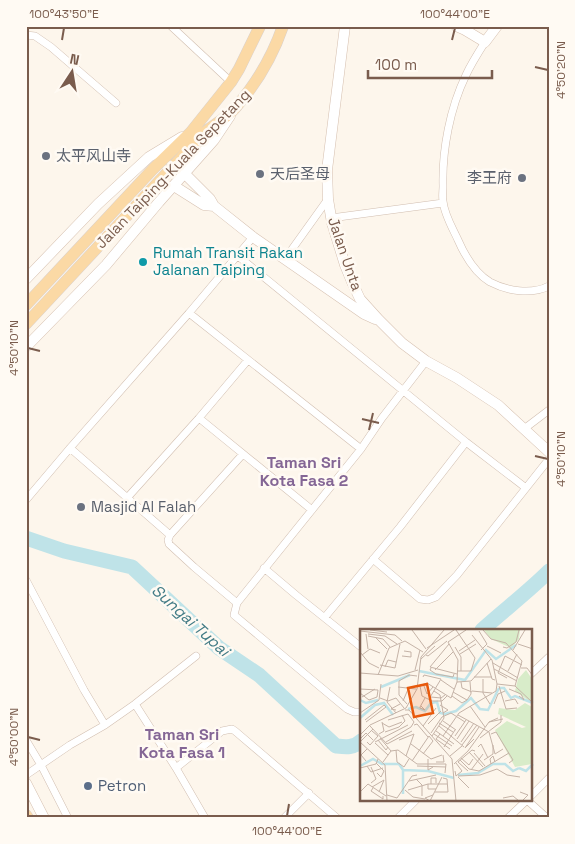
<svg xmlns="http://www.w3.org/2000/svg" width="575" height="844" viewBox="0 0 575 844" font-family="'Space Grotesk','Noto Sans SC',sans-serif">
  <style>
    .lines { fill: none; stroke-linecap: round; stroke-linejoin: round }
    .river { stroke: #bfe3e8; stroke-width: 15 }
    .street-casing { stroke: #d1beb0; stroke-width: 8 }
    .secondary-casing { stroke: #d6c0b0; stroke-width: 11 }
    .primary-casing { stroke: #dad1cd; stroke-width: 12 }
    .street { stroke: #fff; stroke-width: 7 }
    .secondary { stroke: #fff; stroke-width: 10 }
    .primary { stroke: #fbd9a5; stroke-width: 11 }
    .ticks { fill: none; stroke: #7a5c4d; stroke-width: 2 }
    .worship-dot { fill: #6b7280; stroke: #fffaf3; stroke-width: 2 }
    .culture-dot { fill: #0f9aa8; stroke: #fffaf3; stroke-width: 2 }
    .service-dot { fill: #5c6f8a; stroke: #fffaf3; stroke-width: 2 }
    .labels { text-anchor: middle; stroke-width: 5; stroke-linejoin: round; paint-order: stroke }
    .worship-label { font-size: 15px; fill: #5b616d; stroke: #fffaf3; text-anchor: start }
    .street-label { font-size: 15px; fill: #7a5c4d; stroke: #fffaf3 }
    .culture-label { font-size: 15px; fill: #0d838f; stroke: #fffaf3; text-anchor: start }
    .service-label { font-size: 15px; fill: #4e5e75; stroke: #fffaf3; text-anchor: start }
    .neighbourhood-label { font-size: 16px; font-weight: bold; fill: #846695; stroke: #fffaf3 }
    .water-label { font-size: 16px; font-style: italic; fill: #437c86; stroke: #fffaf3 }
    .inset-river { fill: none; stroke: #bfe3e8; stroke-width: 2.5 }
    .inset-road { fill: none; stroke: #c5b3a7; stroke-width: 1 }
    .view { fill: #e8590c; fill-opacity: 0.15; stroke: #e8590c; stroke-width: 2.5 }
    .inset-edge { fill: none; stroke: #7a5c4d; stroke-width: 2.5 }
    .neatline { fill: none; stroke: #7a5c4d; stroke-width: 2 }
    .ticks-label { font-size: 12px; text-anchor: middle; fill: #7a5c4d }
  </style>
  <rect width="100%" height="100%" fill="#fdf6ec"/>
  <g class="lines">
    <path class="river" d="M26,538L64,551L132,567L219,648L259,675L336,746C346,747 354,748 361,741
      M482,630C504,610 528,592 549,571"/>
    <defs>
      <path id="street" d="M171,26L231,82
        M26,35L35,36L51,47L116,103
        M485,42C478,53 471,64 466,75C450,108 442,150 443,186C443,191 442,197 443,201C444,214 453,229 458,240C465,256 475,273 490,282C507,291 531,295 549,286
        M331,218L443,203
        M238,256L466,442L526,488
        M285,259L328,199
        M189,313L361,449
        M199,418L312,510
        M524,429L549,410
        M70,448L170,535L168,540L169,544L194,567L237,603
        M127,498L199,418L248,360
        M26,500L70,448L189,313L253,237
        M170,535L243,454
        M373,559L420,599L428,600L436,597L457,575L549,459
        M264,568L296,595L361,647
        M26,580L84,690L105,725
        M325,617L400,527L466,442
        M531,674L549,657
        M135,704L176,768L205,818
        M361,712H354L347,709L234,615L237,603L361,449L382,418L426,361
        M26,740L41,765L68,818
        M176,768L222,731L232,729L235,731L337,818
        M26,775L70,745L105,725L135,704L196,656
        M531,796L549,778
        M527,800L547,818
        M284,818L309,793
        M398,818L416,800
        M508,818L527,800"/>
      <path id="secondary" d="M345,26L327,170L328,199L332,223L345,265L352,282L360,299L379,320L402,343L426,361L457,378L498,405L549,452
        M456,26L465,30L485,42L497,26
        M185,174L210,199L214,206L253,237L364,314L375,319
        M174,186L204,205L214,206
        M26,279L98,204L149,157L182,137
        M26,347L106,265L159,202L214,140L230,116
        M26,783L44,818"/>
      <path id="primary" d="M26,305L153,169L191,132L231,82L239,69L260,26
        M26,324L205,132C215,124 228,117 236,107C256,84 273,55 283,26
        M26,815L28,818"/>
    </defs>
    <use href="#street" class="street-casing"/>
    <use href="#secondary" class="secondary-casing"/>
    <use href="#primary" class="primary-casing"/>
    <use href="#street" class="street"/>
    <use href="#secondary" class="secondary"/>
    <use href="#primary" class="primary"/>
  </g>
  <path class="ticks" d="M62,40L64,28M452,40L455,28M535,67L548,70M28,348L40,351M362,419L379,423M369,430L373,413M535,456L548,459M28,737L40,740M287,816L289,804"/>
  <g class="worship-dot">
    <circle cx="46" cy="156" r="5"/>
    <circle cx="260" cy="174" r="5"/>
    <circle cx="522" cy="178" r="5"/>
    <circle cx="81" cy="507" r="5"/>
  </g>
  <circle class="culture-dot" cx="143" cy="262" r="5"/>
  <circle class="service-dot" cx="88" cy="786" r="5"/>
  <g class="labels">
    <g class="worship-label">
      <text x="56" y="161">太平风山寺</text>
      <text x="270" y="179">天后圣母</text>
      <text x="512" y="183" text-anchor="end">李王府</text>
      <text x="91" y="512">Masjid Al Falah</text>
    </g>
    <g class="street-label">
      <text transform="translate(173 169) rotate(-46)" y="5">Jalan Taiping-Kuala Sepetang</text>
      <text transform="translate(345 254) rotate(71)" y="5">Jalan Unta</text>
    </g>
    <g class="culture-label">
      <text x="153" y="258">Rumah Transit Rakan<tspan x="153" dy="17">Jalanan Taiping</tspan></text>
    </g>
    <g class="service-label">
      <text x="98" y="791">Petron</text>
    </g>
    <g class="neighbourhood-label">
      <text x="304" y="468">Taman Sri<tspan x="304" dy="18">Kota Fasa 2</tspan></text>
      <text x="182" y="740">Taman Sri<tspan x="182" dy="18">Kota Fasa 1</tspan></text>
    </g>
    <g class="water-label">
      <text transform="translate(191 620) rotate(42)" y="6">Sungai Tupai</text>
    </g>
  </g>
  <g transform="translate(360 629)">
    <rect width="172" height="172" fill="#fdf6ec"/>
    <path d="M124,1H160L159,10L151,19L131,10ZM166,41L172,50V74L155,62L158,50ZM165,74L172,78V135L155,138L135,101L147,92L162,99L166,98L138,85L139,79L155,81Z" fill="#d8ecc9"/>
    <path class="inset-river" d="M59,42L105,51L126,21L136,30L156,16M21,58L50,46M140,59H144L151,69L155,67L173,74M0,71L6,74L18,71M48,80L56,78L65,82L71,74L77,73L80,84L85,85L96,82L111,69L120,80L128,81L139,59M0,89L15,76L24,74L33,86M0,137L13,130L22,135H39L43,141V165M159,139L166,142L173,135M43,141L68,142L94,149M98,146L118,144L133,135H145L153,142L159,139"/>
    <path class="inset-road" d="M10,1L27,3M52,1L66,20M96,1L115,29L111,42H98M123,1L131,10L146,14M0,2L35,6L42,12M119,2L127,15L121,21M6,5L8,20M8,5L25,7L37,15M112,6L132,31L137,55M8,7L23,10L30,18M16,9L27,20M88,13L106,1M89,15L70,38L97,45M158,15L173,20M127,17L141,24M95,18L101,28V42M143,18L147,19L156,13L159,1M67,19L94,1M153,21L165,1M99,22L115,11M0,23L9,34L19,39M100,25L116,15M2,26L10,20L20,24M66,26L68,27L87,12M42,27L51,28V23L44,22M61,30L75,17M127,34L132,50L135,51M133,34L158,49M20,36L35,39L40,15M25,38L28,31L36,33M71,39L70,41L76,45L93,48L94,45M161,39H167L173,47M134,40L157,52M55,41L60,21M75,41L93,23M148,42L157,25M0,44L38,47L58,41M18,46L29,19L45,12L63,23M63,48L64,46L81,50L69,70M114,48H132M147,49L138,44L145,27L162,36M123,50V64L130,75M81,51L94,60M97,53L111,52L131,30M101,53L102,59L112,63M59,57L67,54L91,69L97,53L98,31L88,13M60,57L62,67L72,72H82L87,67M64,57L67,65L73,58M139,57L146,80L157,79M155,57L173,74M30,58L27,73L36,84M38,58L56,60M0,60L18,61M149,60L161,65L164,71L159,67M112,62L132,64M93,63L107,71M0,64L9,71L17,68L18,61M92,67L102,74L107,71L111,65L110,53M2,68L15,60M71,68L81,69L85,66M20,69L28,72L36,69L44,79M43,72L49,58M145,72L155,70L158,75M47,75L39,66V52L49,46L57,47M134,75L138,65L145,62M80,76L88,81L83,84M61,77L65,81L60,79V78L65,69M110,77L125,98M36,81L31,80L40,75M45,81H49L92,130L96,172M0,84L19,71L21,55M98,86L129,103L135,125L143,120M138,89L129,93L143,90M5,91L24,76L26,78M83,92L96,101M6,93L26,78M22,94L29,98L42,93M79,94L93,103M68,95L81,82M54,96L57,95L68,108M10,97L27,115L52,102M63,97L76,79M79,97L104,118M13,100L0,113L25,136L27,172M76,102L94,115M25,103L39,98L45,92L42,86M71,104L82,88L91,84L105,93M19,105L24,102L22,93M74,105L92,117M80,105L76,110L90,120M131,105L136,103L153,131L149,134M0,106L10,96L46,79L57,60L61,28L84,1M72,107L84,89L80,66L74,62M83,107L99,84L136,62L137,55L155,57L162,32L146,14M95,107L106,91M20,109L31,122M120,109L141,93V86M0,110L6,104L13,111M97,110L109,92M114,110L105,119L119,98M18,111L26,121L28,118M39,111L54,105L46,127M7,113L10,116L18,107L12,102M15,113L48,96M26,113L51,98L54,93L48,85L28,91M101,113L114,94M15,114L28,126M51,115L71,130L82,126M102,116L117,96M84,118L95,101M118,118L121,115L128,129M36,121L37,133L44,138L49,130M109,123L123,138M114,124L125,137M90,127L102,117M101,129L109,136L113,130M68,130V141L73,138M100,131L109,140L119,142L149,124M124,131L133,125V116M6,132L1,126L7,120M52,132L69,107L73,112L63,125M23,133L31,122L38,121L57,135H86L85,144M76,133H84L83,126M16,134L24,142L21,148L17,144M94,135L108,122L129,93M131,135L130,130L133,127L135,133M7,137L11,143L23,139M57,137L86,138M11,138L16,150L11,154M0,139L16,135L18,130M111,141L123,125M95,142L96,147L102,142L96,134M108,142L98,133L112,121L115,122M98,147L120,146L137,140L147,146L160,148M98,148L109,159M56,150L62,156V167M49,152L76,146M71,155V149H76V154M12,158L24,151L19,163M13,159L11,162L23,170V167M76,160H68V155H87M45,161L53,168L65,170M48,161L68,155M0,163L8,155L26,167M75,163H88L87,150L83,149M160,163L168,166L162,172M27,166L37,169L52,147L57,146M73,166L65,169L70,172L82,148M143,169L153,167L159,172"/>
    <path class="view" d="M67,55L73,84L54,88L48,59Z"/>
    <rect width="172" height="172" class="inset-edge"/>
  </g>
  <rect width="575" height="844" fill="none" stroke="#fffaf3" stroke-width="55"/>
  <g transform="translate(72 72) rotate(12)" stroke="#fffaf3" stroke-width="4" paint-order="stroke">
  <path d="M0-4L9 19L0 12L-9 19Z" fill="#7a5c4d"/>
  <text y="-8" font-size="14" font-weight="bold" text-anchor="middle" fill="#7a5c4d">N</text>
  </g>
  <path d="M368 70v8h124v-8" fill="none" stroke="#7a5c4d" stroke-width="2.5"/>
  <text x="375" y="70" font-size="15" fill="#7a5c4d" stroke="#fffaf3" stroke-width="4" paint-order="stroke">100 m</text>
  <rect x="28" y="28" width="520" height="788" class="neatline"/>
  <g class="ticks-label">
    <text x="64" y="18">100°43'50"E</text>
    <text x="455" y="18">100°44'00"E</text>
    <text transform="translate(561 70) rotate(-90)" y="4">4°50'20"N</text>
    <text transform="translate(14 348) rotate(-90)" y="4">4°50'10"N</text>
    <text transform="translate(561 459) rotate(-90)" y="4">4°50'10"N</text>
    <text transform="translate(14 737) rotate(-90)" y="4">4°50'00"N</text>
    <text x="287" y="835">100°44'00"E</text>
  </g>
</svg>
